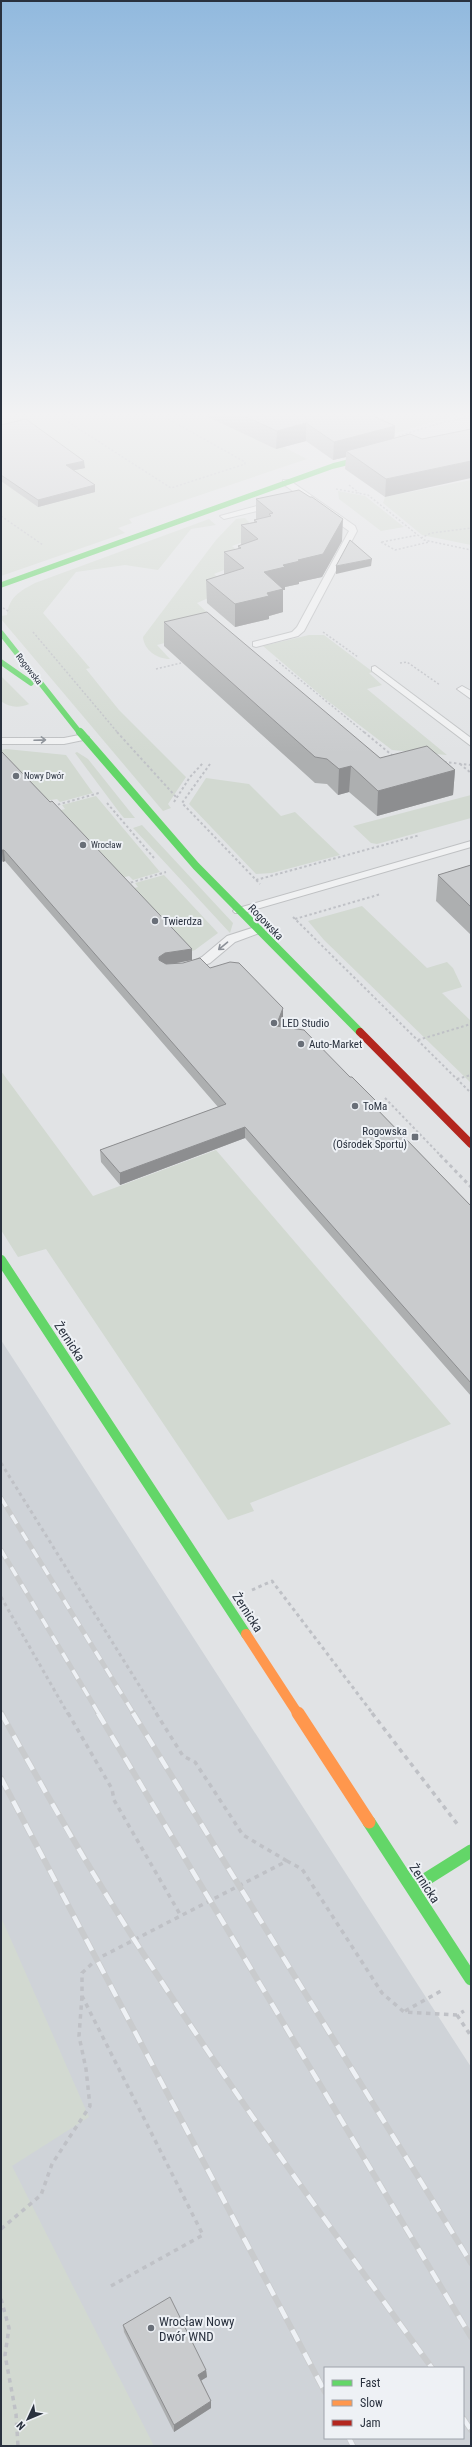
<svg xmlns="http://www.w3.org/2000/svg" width="472" height="2447" viewBox="0 0 472 2447" font-family="'Roboto Condensed',sans-serif">
  <style>
    .built { fill: #cfd3d8; fill-rule: evenodd }
    .green { fill: #d2d9d1 }
    .lines { fill: none; stroke-linecap: round; stroke-linejoin: round }
    .lane-casing { stroke: #bfc1c3; stroke-width: 2 }
    .path-far3 { stroke: #bfc1c6; stroke-width: 1.5; stroke-dasharray: 2 2; stroke-linecap: butt }
    .path-far2 { stroke: #bfc1c6; stroke-width: 2; stroke-dasharray: 2.5 2.5; stroke-linecap: butt }
    .path-far1 { stroke: #bfc1c6; stroke-width: 3; stroke-dasharray: 3.5 3.5; stroke-linecap: butt }
    .path { stroke: #bfc1c6; stroke-width: 3.5; stroke-dasharray: 4.5 4.5; stroke-linecap: butt }
    .lane { fill: #f0f1f2; fill-rule: evenodd }
    .fast-far3 { stroke: #63d668; stroke-width: 5.5 }
    .fast-far2 { stroke: #63d668; stroke-width: 8 }
    .fast-far1 { stroke: #63d668; stroke-width: 10 }
    .fast { stroke: #63d668; stroke-width: 13 }
    .slow-far1 { stroke: #ff974d; stroke-width: 10 }
    .slow { stroke: #ff974d; stroke-width: 13 }
    .jam { stroke: #b3261e; stroke-width: 8 }
    .rail-far1-casing { stroke: #c9cbcd; stroke-width: 5 }
    .rail-casing { stroke: #c9cbcd; stroke-width: 6 }
    .rail-far1 { stroke: #eef1f5; stroke-width: 3.5; stroke-dasharray: 10; stroke-linecap: butt }
    .rail { stroke: #eef1f5; stroke-width: 4.5; stroke-dasharray: 13; stroke-linecap: butt }
    .wall { fill: #adafb0; fill-rule: evenodd }
    .shaded-wall { fill: #8d8e90 }
    .building { fill: #c9cbcd; stroke: #8d8e90 }
    .oneway { stroke: #8c9198 }
    .poi-dot { fill: #696f78; stroke: #eef1f5; stroke-width: 1.5 }
    .labels { text-anchor: middle; stroke-width: 4; stroke-linejoin: round; paint-order: stroke }
    .far-street-label { font-size: 9px; fill: #29313e; stroke: #eef1f5 }
    .far-poi-label { font-size: 9px; fill: #29313e; stroke: #eef1f5; text-anchor: start }
    .poi-label { font-size: 11px; fill: #29313e; stroke: #eef1f5; text-anchor: start }
    .street-label { font-size: 11px; fill: #29313e; stroke: #eef1f5 }
    .near-street-label { font-size: 13px; fill: #29313e; stroke: #eef1f5 }
    .near-poi-label { font-size: 13px; fill: #29313e; stroke: #eef1f5; text-anchor: start }
  </style>
  <rect width="100%" height="100%" fill="#e1e3e5"/>
  <path class="built" d="M1,1340L471,2067V2446H1ZM325,2368H463V2438H325Z"/>
  <path class="green" d="M1,411H212L307,459L129,519L132,523L118,528L125,533L1,576Z
    M406,411H471L395,433L371,421Z
    M471,480V545L422,535L383,503L385,497Z
    M338,491L365,496L404,527L381,531L339,499Z
    M245,518L262,535L232,546L248,560L214,574L231,588L197,603L214,619L180,639L157,645L170,659C157,659 144,650 143,637L216,540L236,519Z
    M209,519L216,525L191,529L158,570L125,565L76,572L43,613L90,668L86,669L119,710L186,777L168,804L171,808L163,811L1,619V616L7,615C9,597 20,591 35,583Z
    M309,635H324L373,672L369,673L382,685L367,689L447,755L392,750L324,698L263,646Z
    M1,676L29,704C20,708 9,708 1,701Z
    M6,749L66,755L93,793L60,802L57,799L44,801L1,756V750Z
    M77,752L88,759L135,818H124L119,812L75,753Z
    M206,778L249,784L281,816L295,812L340,855L272,873L256,874L189,804Z
    M471,795V818L377,844L371,843L353,826Z
    M96,796L160,872L133,880L129,876L117,879L53,812L65,809L62,805Z
    M142,825L233,923L230,933L134,829L133,828Z
    M164,875L218,933L195,950L189,952L127,890L138,887L135,883Z
    M362,906L427,968L447,962L453,968L462,987L442,993L471,1021V1083L324,940L308,921Z
    M1,1071L93,1196L216,1150L451,1424L250,1503L254,1511L228,1520L46,1249L18,1257L1,1230Z
    M1,1917L89,2117L12,2166L154,2446H1Z"/>
  <g class="lines">
    <defs>
      <path id="lane" d="M283,480H289L355,526L357,531L304,631L298,636L256,647L253,646V642L292,632L297,627L349,531L283,484Z
        M275,501L278,502V506L224,519L220,516Z
        M375,666L471,738V746L372,671V667Z
        M462,686L471,691V699L457,689Z
        M84,734L89,737L88,739L64,744H1V738H64Z
        M471,841V847L243,913H235L233,911L235,909Z
        M258,926L262,928L264,930L262,932L235,942L210,963L187,972L181,968L202,957L227,936Z"/>
    </defs>
    <use href="#lane" class="lane-casing"/>
    <path class="path-far3" d="M51,411L171,488L245,464V462L154,411
      M457,411L469,418
      M403,439L399,436L440,423L471,417
      M349,485L359,493
      M336,489L368,495L424,540L471,550
      M1,516L43,545
      M421,538L431,533L471,528
      M381,542L395,550L429,542
      M382,542L418,535
      M3,608L10,612
      M33,632L118,733
      M323,632L358,657
      M276,660L365,733
      M400,663L407,662L440,685
      M156,669L181,663"/>
    <path class="path-far2" d="M117,732L177,798
      M364,732L393,756
      M444,762L471,765
      M210,764L182,803L260,884
      M460,764L471,773
      M174,802L190,777L203,763
      M107,803L154,858
      M53,806L99,793
      M256,880L420,835
      M126,884L166,872
      M293,917L471,1093
      M295,919L381,894
      M418,1040L471,1024
      M457,1079L471,1075
      M385,1098L441,1156"/>
    <path class="path-far1" d="M440,1155L471,1187
      M1,1463L157,1714
      M252,1590L272,1581L373,1714
      M1,1597L68,1714"/>
    <path class="path" d="M68,1713L112,1789L114,1800L181,1916
      M156,1713L183,1756L195,1762L243,1835L287,1861
      M372,1713L458,1825
      M405,2011L441,1991
      M457,2015L471,2036
      M1,2229L41,2195L52,2164L90,2106L86,2069L79,2036L82,1996
      M111,2286L203,2235L82,1996V1973L97,1959L287,1861L302,1869L382,1993L404,2012L457,2015L464,2011
      M1,2299L9,2328L5,2355L16,2414L18,2446"/>
    <use href="#lane" class="lane"/>
    <path class="fast-far3" d="M1,585L333,466L373,456
      M1,633L80,733
      M1,662L31,683"/>
    <path class="fast-far2" d="M80,732L196,866L360,1032"/>
    <path class="fast-far1" d="M1,1260L246,1634"/>
    <path class="fast" d="M369,1822L471,1979
      M412,1888L471,1851"/>
    <path class="slow-far1" d="M246,1634L298,1714"/>
    <path class="slow" d="M298,1713L369,1822"/>
    <path class="jam" d="M360,1032L471,1144"/>
    <defs>
      <path id="rail-far1" d="M1,1498L134,1714
        M1,1550L99,1714"/>
      <path id="rail" d="M1,1713C49,1799 98,1885 152,1967C241,2104 336,2236 432,2368
        M98,1713L471,2337
        M133,1713L471,2263
        M1,1778L325,2392
        M463,2418L471,2430
        M349,2438L353,2446"/>
    </defs>
    <use href="#rail-far1" class="rail-far1-casing"/>
    <use href="#rail" class="rail-casing"/>
    <use href="#rail-far1" class="rail-far1"/>
    <use href="#rail" class="rail"/>
  </g>
  <path class="wall" d="M195,411H362L395,426L394,438L385,497L345,469L346,457L333,460L306,441L276,449Z
    M1,425L85,468L74,470L95,492L38,507L1,481Z
    M256,499L342,541L322,577L299,582V584L285,587V590H283V612L269,616V619L235,627L207,603L206,580L224,575V552L238,549V546L241,545V525L254,522V520L256,519Z
    M164,622L380,758L455,770L453,795L377,816L349,792L338,795L327,784L315,783L164,646Z
    M1,751L192,949V960L210,968L283,1008V1020L280,1027L375,1107L471,1206V1396L245,1138L120,1185L101,1162L100,1150L218,1107L5,861L3,862L1,860ZM192,960L183,963L171,964L181,962Z
    M471,865V935L436,901L438,875Z
    M123,2325L206,2370L207,2377L201,2380L211,2401V2408L174,2432L124,2332Z"/>
  <path class="shaded-wall" d="M306,423V441L276,449L277,431Z
    M395,426L394,444L346,451V457L333,460L334,442Z
    M84,461L85,468L66,472V465Z
    M471,461V478L385,497L386,479Z
    M95,485V492L38,507V500Z
    M343,519L342,541L322,577L299,582V584L285,587V590H283V612L269,616V619L235,627V604L264,572L283,565Z
    M372,559L371,566L336,574V566Z
    M351,766L349,792L338,795L339,769Z
    M455,770L453,795L377,816L378,791Z
    M2,850H4L5,861L3,862Z
    M192,949V960L166,965L159,969V957L165,953Z
    M283,1008V1020L276,1038V1026Z
    M376,1101L375,1113L371,1103Z
    M245,1127V1138L120,1185V1173Z
    M206,2370L207,2377L199,2382L198,2375Z
    M211,2401V2408L174,2432V2425Z"/>
  <path class="building" d="M233,411H362L395,426L334,442L306,423L277,431Z
    M26,419L84,461L66,465L95,485L38,500L1,475V425Z
    M471,429V461L386,479L346,451L410,434L422,439Z
    M299,490L310,497H312L343,519L323,554L298,560L300,561L283,565L285,567L264,572L283,589L267,593L269,596L235,604L206,580L244,568L224,552L241,548L238,546L258,539L241,525L257,522L254,520L271,516L269,514L273,513L256,499Z
    M350,540L372,559L336,566Z
    M207,612L380,758L427,746L455,770L378,791L351,766L339,769L327,759L315,757L164,622Z
    M1,751L50,802L52,801L192,949L165,953L159,957V960L166,964L183,963L200,958L210,968L230,962L239,963L283,1008L276,1026L304,1030L350,1077H352L376,1101L371,1103L471,1206V1383L245,1127L120,1173L100,1150L226,1104L4,850H1Z
    M471,865V907L438,875Z
    M170,2297L206,2370L198,2375L211,2401L174,2425L123,2325Z"/>
  <defs><path id="oneway-shaft" d="M-6 0H5M1.5-3L5.5 0L1.5 3" fill="none" stroke-width="1.6" stroke-linecap="round" stroke-linejoin="round"/></defs>
  <g class="oneway">
    <use href="#oneway-shaft" transform="translate(40 740) rotate(-2)"/>
    <use href="#oneway-shaft" transform="translate(223 946) rotate(140)"/>
  </g>
  <linearGradient id="sky" x2="0" y2="1"><stop stop-color="#91b9de"/><stop offset="0.55" stop-color="#f2f2f3"/><stop offset="1" stop-color="#f2f2f3" stop-opacity="0"/></linearGradient>
  <rect width="472" height="754" fill="url(#sky)"/>
  <g class="poi-dot">
    <circle cx="16" cy="776" r="4"/>
    <circle cx="83" cy="845" r="4"/>
    <circle cx="155" cy="921" r="4"/>
    <circle cx="274" cy="1023" r="4"/>
    <circle cx="301" cy="1044" r="4"/>
    <circle cx="355" cy="1106" r="4"/>
    <rect x="411" y="1133" width="8" height="8" rx="2"/>
    <circle cx="151" cy="2328" r="4"/>
  </g>
  <g class="labels">
    <g class="far-street-label">
      <text transform="translate(29 669) rotate(52)" y="3">Rogowska</text>
    </g>
    <g class="far-poi-label">
      <text x="24" y="779">Nowy Dwór</text>
      <text x="91" y="848">Wrocław</text>
    </g>
    <g class="poi-label">
      <text x="163" y="925">Twierdza</text>
      <text x="282" y="1027">LED Studio</text>
      <text x="309" y="1048">Auto-Market</text>
      <text x="363" y="1110">ToMa</text>
      <text x="407" y="1135" text-anchor="end">Rogowska<tspan x="407" dy="13">(Ośrodek Sportu)</tspan></text>
    </g>
    <g class="street-label">
      <text transform="translate(266 922) rotate(46)" y="4">Rogowska</text>
    </g>
    <g class="near-street-label">
      <text transform="translate(70 1341) rotate(57)" y="5">Żernicka</text>
      <text transform="translate(248 1612) rotate(57)" y="5">Żernicka</text>
      <text transform="translate(425 1883) rotate(57)" y="5">Żernicka</text>
    </g>
    <g class="near-poi-label">
      <text x="159" y="2326">Wrocław Nowy<tspan x="159" dy="15">Dwór WND</tspan></text>
    </g>
  </g>
  <rect width="472" height="2447" fill="none" stroke="#29313e" stroke-width="4"/>
  <rect x="324" y="2367" width="140" height="72" fill="#eef1f5" stroke="#9fa4ac"/>
  <rect x="332" y="2380" width="20" height="6" fill="#63d668" stroke="#9fa4ac"/>
  <text x="360" y="2387" font-size="12" fill="#29313e">Fast</text>
  <rect x="332" y="2400" width="20" height="6" fill="#ff974d" stroke="#9fa4ac"/>
  <text x="360" y="2407" font-size="12" fill="#29313e">Slow</text>
  <rect x="332" y="2420" width="20" height="6" fill="#b3261e" stroke="#9fa4ac"/>
  <text x="360" y="2427" font-size="12" fill="#29313e">Jam</text>
  <g transform="translate(28 2419) rotate(226)" stroke="#eef1f5" stroke-width="3" paint-order="stroke">
  <path d="M0-3L7 15L0 10L-7 15Z" fill="#29313e"/>
  <text y="-6" font-size="11" font-weight="bold" text-anchor="middle" fill="#29313e">N</text>
  </g>
</svg>
